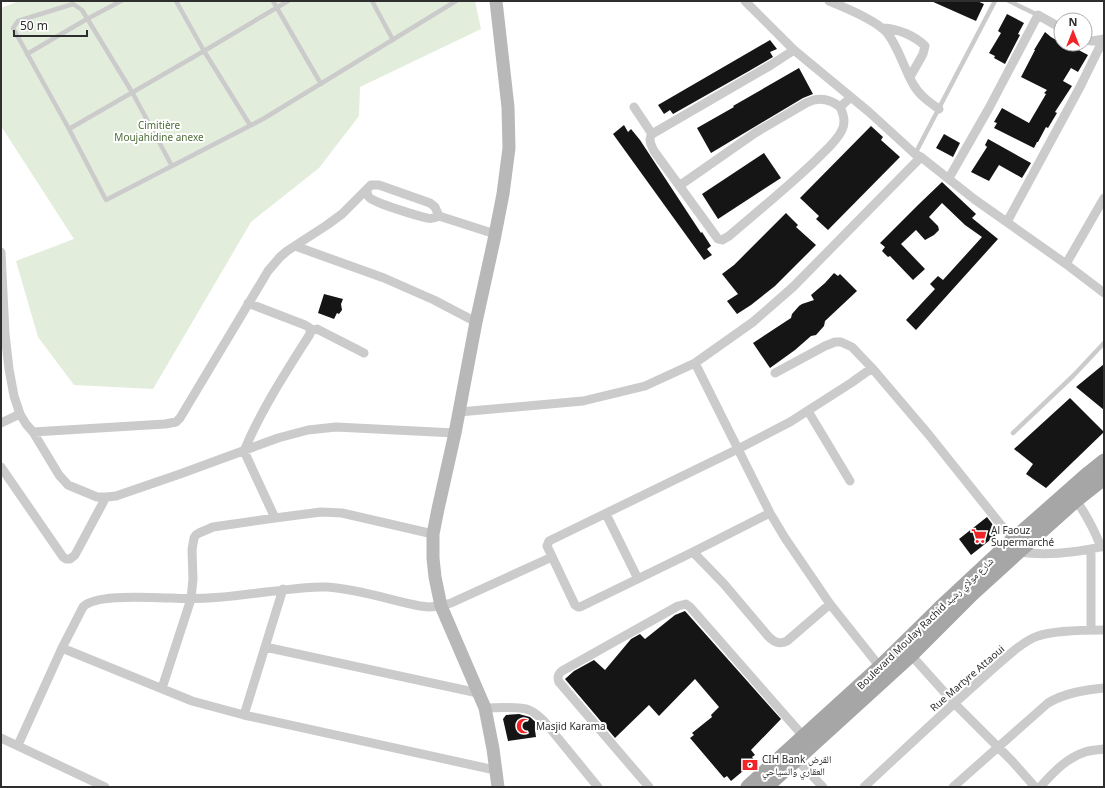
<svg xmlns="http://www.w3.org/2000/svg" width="1105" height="788" viewBox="0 0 1105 788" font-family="'Noto Sans','Noto Naskh Arabic',sans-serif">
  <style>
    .green { fill: #e3eddb }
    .building { fill: #151515 }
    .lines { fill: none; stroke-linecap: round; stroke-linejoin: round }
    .lane { stroke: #cbcbcb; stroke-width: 4.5 }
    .street { stroke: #cbcbcb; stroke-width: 9 }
    .secondary { stroke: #b8b8b8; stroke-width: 13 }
    .primary { stroke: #a6a6a6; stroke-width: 15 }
    .labels { text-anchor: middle; stroke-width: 4; stroke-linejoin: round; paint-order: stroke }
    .park-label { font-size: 10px; fill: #4e6d39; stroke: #fff }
    .poi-label { font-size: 10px; fill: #2e2e2e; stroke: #fff; text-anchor: start }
    .street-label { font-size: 10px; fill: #2e2e2e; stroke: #fff }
  </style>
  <rect width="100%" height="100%" fill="#fff"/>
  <path class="green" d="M19,1H475L481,29L360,87L359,116L319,168L251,222L153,389L74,385L38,337L16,261L74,239L1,126V8Z"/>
  <path class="building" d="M931,1H977L984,4L976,21Z
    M1007,14L1024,23L1018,34L1020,35L1005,64L994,58L995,56L989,53L1001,33L998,31Z
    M1045,32L1051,37L1061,43V44H1064L1070,47L1071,46L1088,55L1078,72L1071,68L1063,81L1072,86L1055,112L1057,113L1048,128L1046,127L1038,142H1037L1034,148L994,128L997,123L994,122L1002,108L1029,123L1046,94L1044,93L1047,90L1021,77L1035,50H1034Z
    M770,40L777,49L770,52L773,57L749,71L673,114L670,110L664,114L658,105Z
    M799,68L813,94L803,98L711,153L697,128L734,107L733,106Z
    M624,125L628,132L631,129L640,140L701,233L702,232L711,246L707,249L712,255L704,260L613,134Z
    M871,126L883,137L881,140L900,157L828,230L816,219L819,216L800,198Z
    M944,134L960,143L953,157L936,148Z
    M988,139L1031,163L1022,178L999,165L989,181L971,172L987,147L985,145Z
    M764,153L781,178L718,219L702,194Z
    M942,182L976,214L972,218L998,239L916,330L906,320L935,289L930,284L938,276L943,280L982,237L965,225L942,203L929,217L938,226L939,230L934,235L925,240L916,230L901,244L925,269L913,280L890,256L888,257L882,251L885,247L880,243L918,205Z
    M786,213L798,225L796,227L816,245L775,286L751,305L737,314L727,301L738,294L722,274L734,265Z
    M834,273L838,276L840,274L857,291L825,321L824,326L816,335L811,336L795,350L770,368L753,343L791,318L792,314L799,306L802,304L814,300L811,295L825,283Z
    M324,294L343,299L341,304L342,310L339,314L337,313L334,319L318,313Z
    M1104,364V410L1076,387Z
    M1070,398L1104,432L1046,488L1026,474L1033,464L1014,449Z
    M987,517L999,533L971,555L959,539Z
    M685,611L781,719L751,750L755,755L752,757L755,761L731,781L727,776L724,778L690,738L694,735L692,733L712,717L711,715L719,707L695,679L659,716L649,705L615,738L565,679L574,671L594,660L605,670L631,639L640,634L645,639L675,615Z
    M519,714L530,717L543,729L535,730L536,737L508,741L503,719L506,715Z"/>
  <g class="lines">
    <path class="lane" d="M176,1L204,51L288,1
      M273,1L321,84
      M372,1L393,40
      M1009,1L1038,15
      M27,54L87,19L121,1
      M250,125L204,51L69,129L106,200L263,119L456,1
      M69,129L13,28L18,21L73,4L82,10L132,92L172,166
      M915,154L995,1
      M1013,433L1073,376L1104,343"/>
    <path class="street" d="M745,1L794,50L869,112L915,154L921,157L974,199L1066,264L1104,293
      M829,1C844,7 879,22 888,34C899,49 904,68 913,84C919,95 929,102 939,109
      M882,28C897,28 915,36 925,46L923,54L910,77
      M1085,40L1092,41L1104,39
      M794,50L771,65L652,134C648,139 651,145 654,151L718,239L722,240L729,236C758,211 788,187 816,160C825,151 837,141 842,130C846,122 844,115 840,107L851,97
      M634,107L652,134
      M949,178L989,108L1038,15L1061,28
      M679,186L755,133L806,103C818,97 829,98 840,107
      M367,189C367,192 367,196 370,198C375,203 418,216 427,218C431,219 435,218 439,216
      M1007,222L1080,87L1103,40
      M295,246L384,278L434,300L476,322
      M1,252L5,334L9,369L14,396L20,414L26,424L33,432L59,475L68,485L97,497H106L116,496L180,474L278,438L308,430L336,427L455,433
      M1066,264L1104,198
      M248,303L305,325L310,328V334C286,372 261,410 244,451L275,518
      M311,331L317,329L364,353
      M695,363L770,513L785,538L830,604L880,667
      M775,373L825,346L835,342H841L852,347L872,368L929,435L1013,540
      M808,411L850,481
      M459,412L583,401L645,386L695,363L753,322L793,287L921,157
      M1,423L20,414
      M33,432L165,424L176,422L180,418L268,271L280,257L287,251L327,225L342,214L371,185H379L430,203L435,207L439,216L495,234
      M1,467L63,557L66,559H70L75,555L106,497
      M1076,500C1087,516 1094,529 1101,547
      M770,513L693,552L580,607H578L575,605L547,546L549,541L738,449L790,422L851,383L872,368
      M606,514L638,579
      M693,552L724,584L768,636C774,642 779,645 787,641L830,604
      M1018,552C1047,556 1075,553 1104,546
      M1091,630V550
      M265,647L478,693
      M62,648L192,701L244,715L495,770
      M911,655L955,704L1012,761L1035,787
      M162,688L191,599L193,579L192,550L194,538L196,535L199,533L213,527L275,518L321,512L342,513L433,534
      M485,708C496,708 519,706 529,710C535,712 539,717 544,721L598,787
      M244,715L283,589
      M1,738L105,787
      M18,745L62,648L83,607C95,593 154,598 172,598C204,600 235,596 266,592C287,590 306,586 327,587C359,589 389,600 420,606L429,607L441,606L451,603L552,557
      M797,760L823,787
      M649,787L559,682C557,677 558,674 562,671L678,606L686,604L690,607L804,737
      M864,787C905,749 945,711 987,674C1000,663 1022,641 1038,636C1055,630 1086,630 1104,630
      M953,787L1048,703C1065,693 1084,690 1104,688
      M1040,787C1053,773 1066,758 1085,752C1091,750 1098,750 1104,749"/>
    <path class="secondary" d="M496,1L508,107L509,148L503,194L494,240L476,322L455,433L438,509L433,534V558L435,577L441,606L485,708L493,749L498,787"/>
    <path class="primary" d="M748,787L880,667L940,608L1013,540L1089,473L1104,461
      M766,787L911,655L972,594L1018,552L1076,500L1104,478"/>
  </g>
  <defs>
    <symbol id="supermarket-bare" viewBox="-9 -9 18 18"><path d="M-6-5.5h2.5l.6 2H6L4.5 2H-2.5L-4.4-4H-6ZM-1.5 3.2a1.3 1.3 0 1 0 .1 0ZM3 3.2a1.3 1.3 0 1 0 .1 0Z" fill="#f12528" stroke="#fff" stroke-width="2.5" paint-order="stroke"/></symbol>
    <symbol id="mosque-bare" viewBox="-9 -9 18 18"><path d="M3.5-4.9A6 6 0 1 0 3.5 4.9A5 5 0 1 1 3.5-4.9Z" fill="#f12528" stroke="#fff" stroke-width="2.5" paint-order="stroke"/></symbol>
    <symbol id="bank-bare" viewBox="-9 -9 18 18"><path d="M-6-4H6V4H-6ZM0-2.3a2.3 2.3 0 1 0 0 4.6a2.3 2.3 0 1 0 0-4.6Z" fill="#f12528" stroke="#fff" stroke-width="2.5" paint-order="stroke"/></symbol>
  </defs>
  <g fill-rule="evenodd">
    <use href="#supermarket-bare" x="968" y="525" width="22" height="22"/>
    <use href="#mosque-bare" x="513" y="715" width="22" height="22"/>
    <use href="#bank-bare" x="739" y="754" width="22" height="22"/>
  </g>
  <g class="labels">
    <g class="park-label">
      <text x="159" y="129">Cimitière<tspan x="159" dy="12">Moujahidine anexe</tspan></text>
    </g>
    <g class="poi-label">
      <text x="991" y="534">Al Faouz<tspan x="991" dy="12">Supermarché</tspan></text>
      <text x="536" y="730">Masjid Karama</text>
      <text x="762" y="763">CIH Bank القرض<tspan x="762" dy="12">العقاري والسياحي</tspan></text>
    </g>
    <g class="street-label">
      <text transform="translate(925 623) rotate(-44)" y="4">Boulevard Moulay Rachid شارع مولاي رشيد</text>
      <text transform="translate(967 678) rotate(-41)" y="4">Rue Martyre Attaoui</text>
    </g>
  </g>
  <rect width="1105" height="788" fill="none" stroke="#2e2e2e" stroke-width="4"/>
  <g transform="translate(1073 32)"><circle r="19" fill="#ffffff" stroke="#ababab"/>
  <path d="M0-3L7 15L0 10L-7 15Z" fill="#f12528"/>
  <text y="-6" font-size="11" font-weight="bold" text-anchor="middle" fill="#2e2e2e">N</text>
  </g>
  <path d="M14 30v6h73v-6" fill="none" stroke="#2e2e2e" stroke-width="2"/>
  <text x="20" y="30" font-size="12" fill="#2e2e2e" stroke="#ffffff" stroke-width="3" paint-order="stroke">50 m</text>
</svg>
